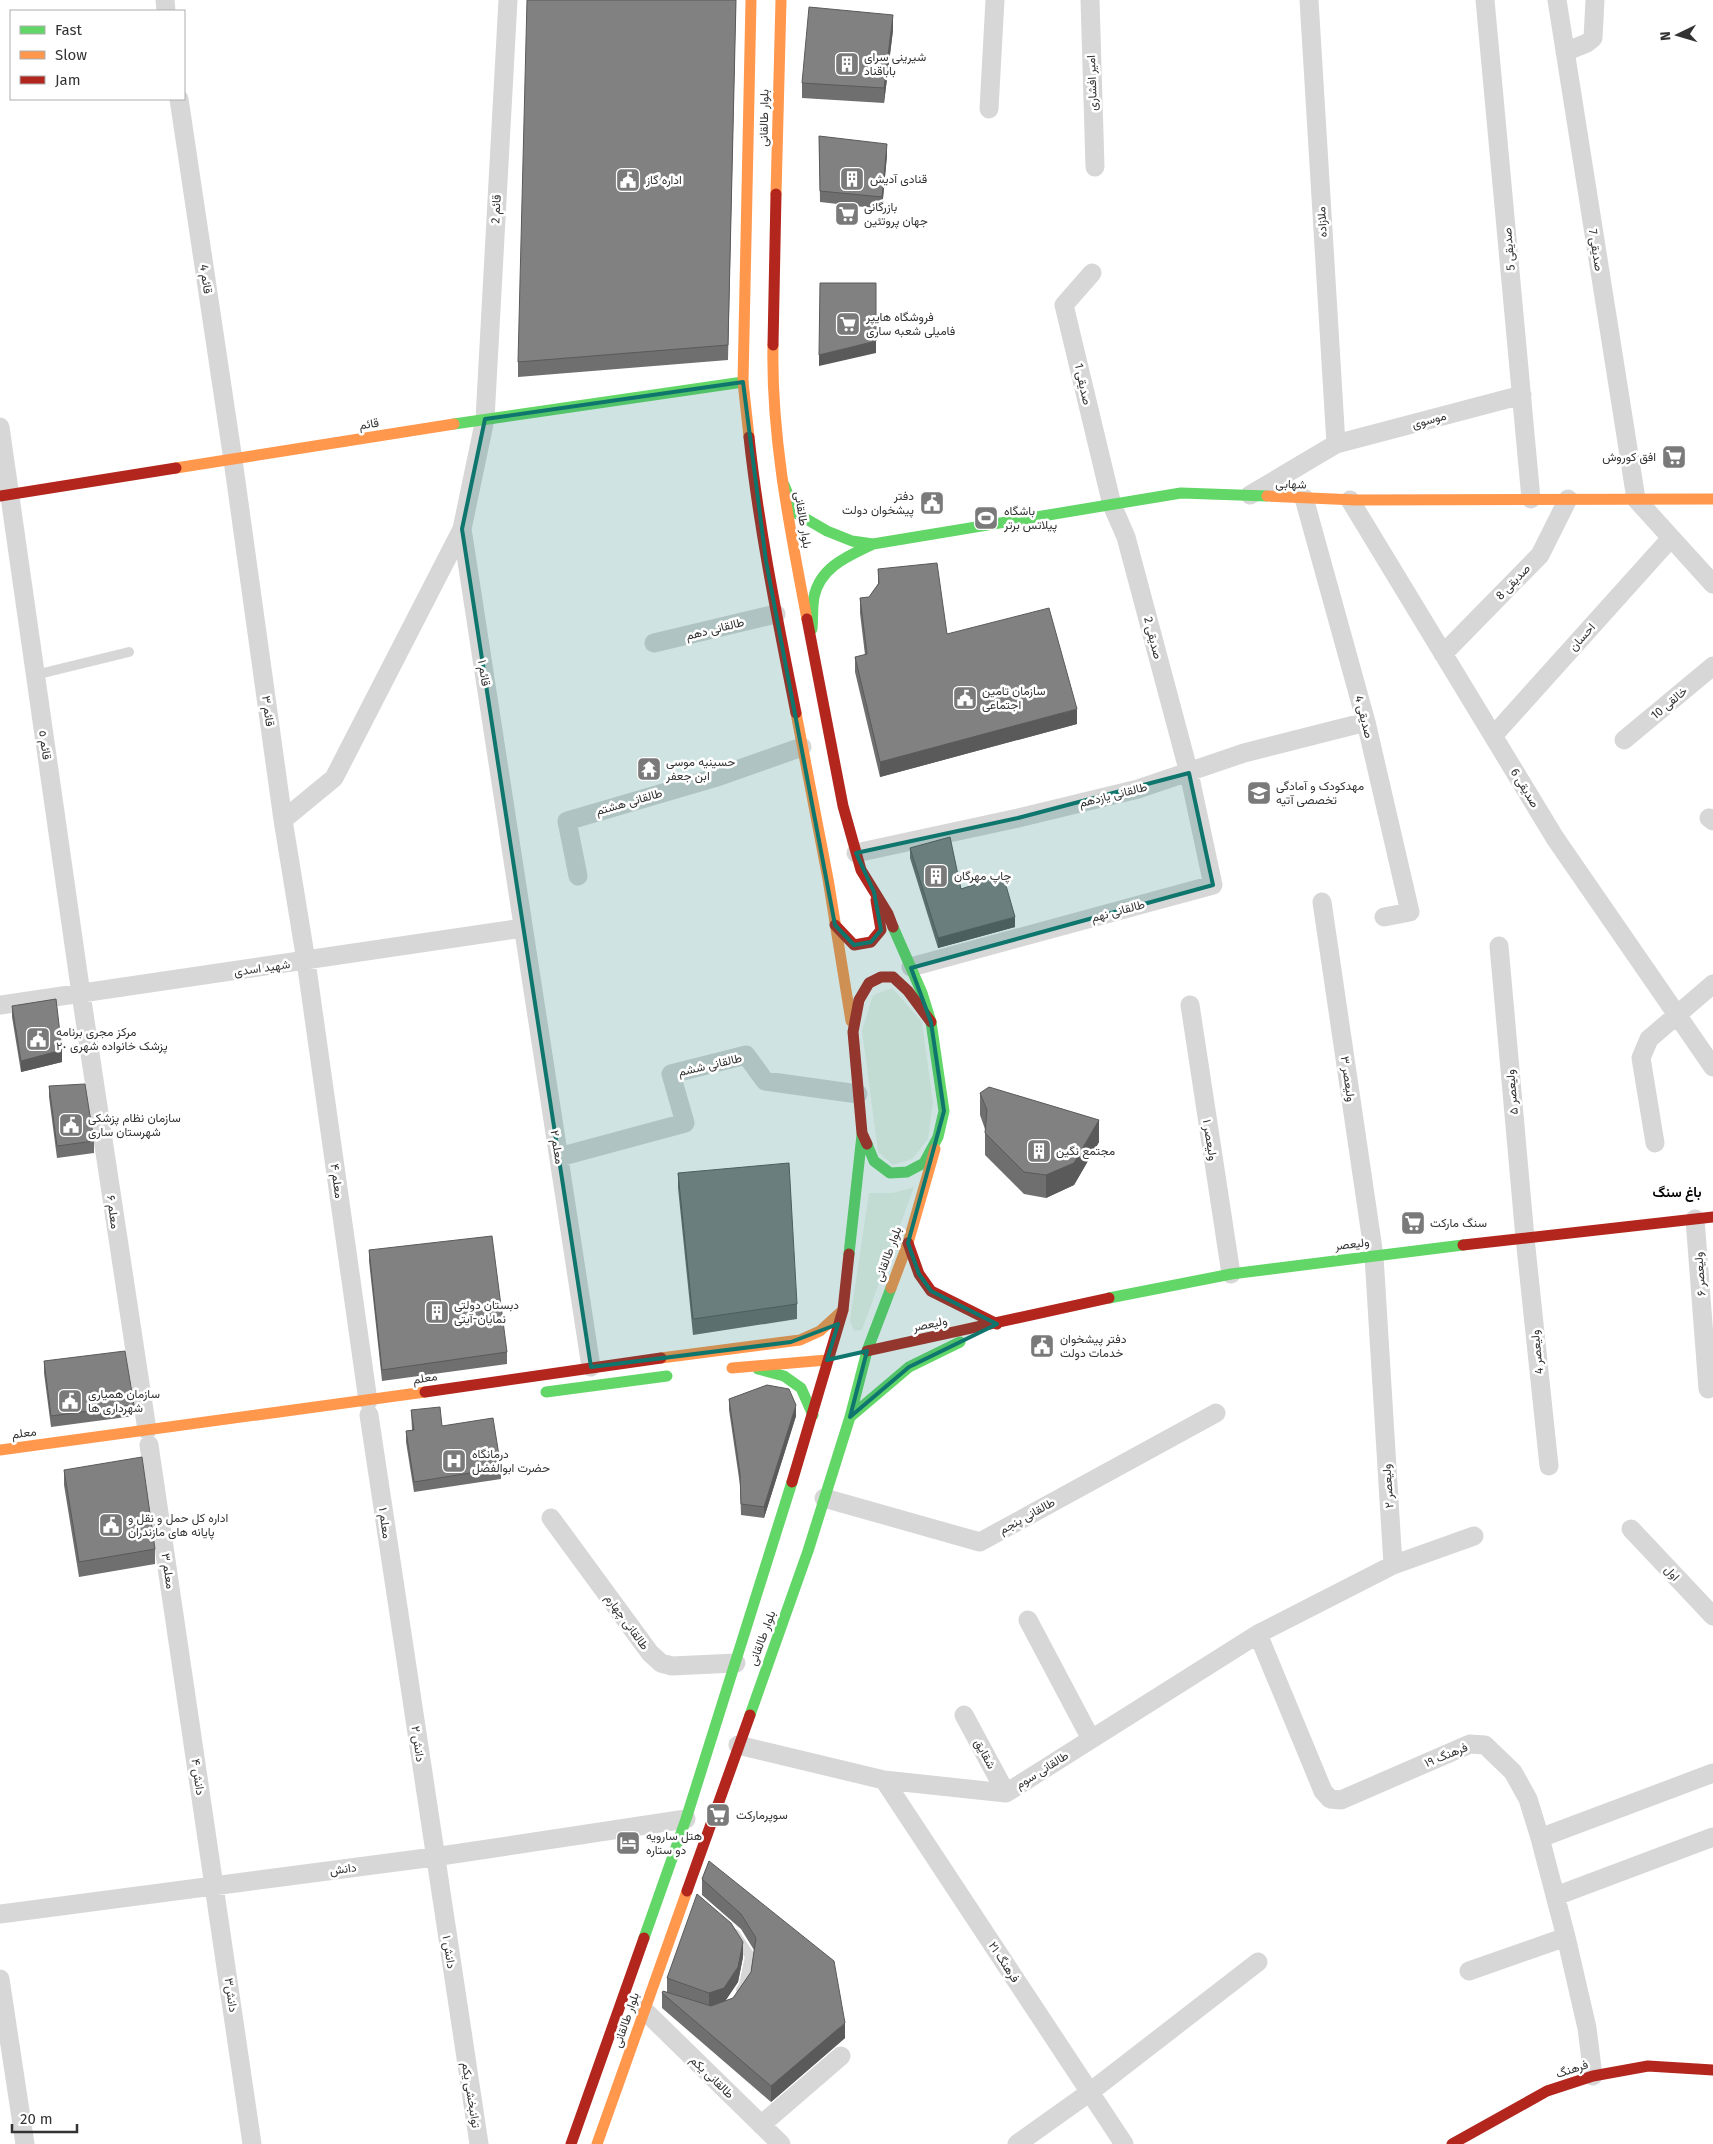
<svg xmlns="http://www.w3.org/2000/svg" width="1713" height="2144" viewBox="0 0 1713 2144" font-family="'Fira Sans',Vazirmatn,sans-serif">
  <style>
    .green { fill: #f1f5ed }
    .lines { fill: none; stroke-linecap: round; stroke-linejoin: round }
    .lane { stroke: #d7d7d7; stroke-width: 10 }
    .street { stroke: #d7d7d7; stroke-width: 19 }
    .fast { stroke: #63d668; stroke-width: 11 }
    .slow { stroke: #ff974d; stroke-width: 11 }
    .jam { stroke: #b3261e; stroke-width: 11 }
    .wall { fill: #6f6f6f }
    .shaded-wall { fill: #5a5a5a }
    .building { fill: #818181; stroke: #5a5a5a }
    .marked { fill: #0f766e; fill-opacity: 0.2; stroke: #0f766e; stroke-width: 4; stroke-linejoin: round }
    .labels { text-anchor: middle; stroke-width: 5; stroke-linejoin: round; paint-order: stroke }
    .poi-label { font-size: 12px; fill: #333; stroke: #fff; text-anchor: start }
    .street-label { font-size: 12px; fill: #333; stroke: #fff }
    .neighbourhood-label { font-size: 14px; font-weight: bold; fill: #000; stroke: #fff }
  </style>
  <rect width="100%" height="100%" fill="#fff"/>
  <path class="green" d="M892,988L922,1022L933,1103L928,1139L912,1159L893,1165L878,1152L862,1030L873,995Z
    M914,1187L862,1330L854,1331L850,1320L869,1193H893Z"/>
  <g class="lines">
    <path class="lane" d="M35,675L129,652
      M735,1934L750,1956L744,1985L741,1990"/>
    <path class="street" d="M165,0L166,11
      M508,0L485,419L462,529L591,1367
      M1090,0L1095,167
      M1309,0L1336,444
      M1485,0L1531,499
      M1557,0L1636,499L1713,584
      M1565,52L1587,43L1593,38L1595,0
      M179,99L233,460L283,820L306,961L368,1401
      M989,109L995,0
      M0,427L81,994L147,1430
      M1250,495L1336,444L1522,395
      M1304,498L1366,722L1410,912L1384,917
      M1350,500L1555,838L1713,1067
      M654,643L776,614
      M1443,654L1540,555L1568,499
      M1493,736L1671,538
      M1624,740L1713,666
      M1709,818L1713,821
      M283,820L334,778L462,529
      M856,853L1018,818L1138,789L1244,753L1366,722
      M578,876L567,821L714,778L802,747
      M1499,946L1525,1238L1549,1466
      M911,967L1213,885L1189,773L1126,537L1112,505L1064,305L1092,273
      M0,1005L523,928
      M1190,1005L1231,1274
      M1655,1143L1641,1058L1649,1039L1713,984
      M559,1157L685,1123L671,1074L746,1055L765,1081L858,1094
      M1695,1219L1708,1389
      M369,1415L479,2144
      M149,1445L252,2144
      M824,1498L980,1542L1216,1413
      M551,1518L650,1653L661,1663L672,1666L736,1663
      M1631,1529L1713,1616
      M1393,1565L1474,1536
      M1028,1620L1091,1739
      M1258,1634L1323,1791L1330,1799L1341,1800L1470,1744L1485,1745L1513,1772L1528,1799L1540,1838L1566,1937L1587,2028L1593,2076
      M964,1715L1006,1793
      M738,1745L884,1780L1006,1793L1258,1634L1393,1565L1374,1256L1322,902
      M884,1780L1124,2144
      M1540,1838L1713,1773
      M1556,1896L1713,1837
      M0,1914L434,1857L686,1819
      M1469,1971L1566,1937
      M0,1979L25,2144
      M644,2010L781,2144
      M761,2125L841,2056
      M1017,2144L1090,2092L1258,1962"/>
    <path class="fast" d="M454,424L743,382
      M784,485L796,513L827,531L852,541L873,544
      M812,629C813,619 812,608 814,597C820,567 848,556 873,544L1181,493L1267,496
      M867,1144L874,1161L890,1173L907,1172L924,1163L938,1137L944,1111L931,1022L922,993L893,927
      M849,1254L862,1135
      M1109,1298L1231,1274L1463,1245
      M758,1369L784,1376L801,1388L813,1415
      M546,1392L667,1376
      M850,1417L909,1367L960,1342
      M750,1715L808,1551L850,1417L867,1351L891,1288
      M644,1938L686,1819L792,1482"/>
    <path class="slow" d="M776,194L781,0
      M773,345C771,437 790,529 807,619
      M749,437L743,382L751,0
      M176,468L454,424
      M1267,496L1356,500L1713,499
      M796,713L828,879L851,1021
      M891,1288L908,1243L935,1149
      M661,1358L800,1340L820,1331L843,1310
      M732,1368L827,1360
      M0,1450L425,1392
      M597,2144L687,1891"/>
    <path class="jam" d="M773,345L776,194
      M749,437C759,530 778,622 796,713
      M0,496L176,468
      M807,619L843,806L861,870L888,914L893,927
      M835,925L854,945L871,942L881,930L876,900
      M867,1144L862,1133L853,1032L859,1000L869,983L881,977H893L908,991L931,1022
      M908,1243L919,1274L931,1291L997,1324
      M1463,1245L1713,1217
      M867,1351L1109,1298
      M425,1392L661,1358
      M792,1482L843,1310L849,1254
      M687,1891L750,1715
      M571,2144L644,1938
      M1452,2144L1547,2091L1593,2076L1648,2066L1713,2070"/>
  </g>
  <path class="wall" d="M736,0L728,360L518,377V362Z
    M893,30L884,103L802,98V83Z
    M819,136L887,155L882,209L820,202Z
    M878,569L947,634L1077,724L880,777L855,672V657L865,655L860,613V598L869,597L878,584Z
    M910,848L961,889L1015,927L938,948L910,858Z
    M12,1006L62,1062L21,1072L12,1017Z
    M49,1086L94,1141V1153L57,1158L49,1097Z
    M980,1093L1099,1142L1074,1185L1046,1198L1024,1194L985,1155V1129L980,1115Z
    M678,1173L797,1304V1319L693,1335L678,1188Z
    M369,1250L507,1352V1364L382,1381L369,1261Z
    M44,1361L134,1405V1416L51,1427L44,1373Z
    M729,1399L796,1416L764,1518L741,1515L740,1485L729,1410Z
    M411,1410L442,1426L501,1468V1479L414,1492L406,1442V1431L412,1430Z
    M64,1470L155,1549V1564L79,1577L64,1485Z
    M709,1861L845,2038L771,2102L662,2008V1993L667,1992V1978L743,1957L738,1982L725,2001L733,1998L751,1972L754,1950L741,1929L702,1895V1879Z"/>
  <path class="shaded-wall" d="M893,15V30L884,103V88Z
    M887,144V155L882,209V197Z
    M876,283V353L819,366V355Z
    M1077,709V724L880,777V762Z
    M1015,917V927L938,948V938Z
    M62,1050V1062L21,1072V1061Z
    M1099,1120V1142L1074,1185L1046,1198V1175Z
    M796,1405V1416L764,1518V1507Z
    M743,1942V1957L738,1982L724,2003L709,2008V1993Z
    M845,2023V2038L771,2102V2086Z"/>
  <path class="building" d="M527,0H736L728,345L518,362Z
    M809,7L893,15L884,88L802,83Z
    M819,136L887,144L882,197L820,191Z
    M820,283H876V341L819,355Z
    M937,563L947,634L1049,608L1077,709L880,762L855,657L867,654L860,598L869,597L879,583L878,569Z
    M950,837L961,889L1003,875L1015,917L938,938L910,848Z
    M56,999L62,1050L21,1061L12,1006Z
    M85,1084L94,1141L57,1146L49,1086Z
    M989,1087L1099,1120L1074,1163L1046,1175L1024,1172L985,1133L987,1110L980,1093Z
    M789,1163L797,1304L693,1319L678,1173Z
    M492,1236L507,1352L382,1370L369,1250Z
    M125,1351L134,1405L51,1416L44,1361Z
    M767,1385L789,1389L796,1405L764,1507L741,1504L740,1474L729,1399Z
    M440,1407L442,1426L493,1418L501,1468L414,1482L406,1431L414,1430L411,1410Z
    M142,1457L155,1549L79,1562L64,1470Z
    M709,1861L834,1961L845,2023L771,2086L662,1993L663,1991L711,2006L733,1998L751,1972L756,1938L741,1914L702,1879Z
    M697,1894L731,1923L743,1942L738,1967L724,1988L709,1993L667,1978Z"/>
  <path class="marked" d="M743,382L766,561L835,925L854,945L871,942L881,930L874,892L856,853L1018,818L1189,773L1213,885L911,968L931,1022L944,1111L908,1243L919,1274L931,1291L997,1324L909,1367L850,1417L867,1351L827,1360L838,1324L791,1342L591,1367L462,529L485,419Z"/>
  <defs>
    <symbol id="building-square" viewBox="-11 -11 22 22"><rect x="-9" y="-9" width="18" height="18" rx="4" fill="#7a7a7a" stroke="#fff"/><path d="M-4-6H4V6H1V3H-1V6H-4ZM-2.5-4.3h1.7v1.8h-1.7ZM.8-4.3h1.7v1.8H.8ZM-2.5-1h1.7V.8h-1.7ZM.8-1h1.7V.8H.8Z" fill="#fff"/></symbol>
    <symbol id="civic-square" viewBox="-11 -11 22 22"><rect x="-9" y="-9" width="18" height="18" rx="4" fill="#7a7a7a" stroke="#fff"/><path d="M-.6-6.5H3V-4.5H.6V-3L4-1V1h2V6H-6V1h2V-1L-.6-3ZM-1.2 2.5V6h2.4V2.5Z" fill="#fff"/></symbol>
    <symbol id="supermarket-square" viewBox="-11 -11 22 22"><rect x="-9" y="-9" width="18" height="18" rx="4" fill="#7a7a7a" stroke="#fff"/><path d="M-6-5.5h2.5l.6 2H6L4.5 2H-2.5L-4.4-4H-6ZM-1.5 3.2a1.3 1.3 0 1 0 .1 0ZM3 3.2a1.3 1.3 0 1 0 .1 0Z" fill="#fff"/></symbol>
    <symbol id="stadium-square" viewBox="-11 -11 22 22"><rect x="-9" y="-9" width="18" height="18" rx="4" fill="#7a7a7a" stroke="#fff"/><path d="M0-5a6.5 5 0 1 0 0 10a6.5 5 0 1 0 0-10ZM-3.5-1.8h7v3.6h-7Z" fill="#fff"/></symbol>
    <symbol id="temple-square" viewBox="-11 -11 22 22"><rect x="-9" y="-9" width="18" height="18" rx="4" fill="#7a7a7a" stroke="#fff"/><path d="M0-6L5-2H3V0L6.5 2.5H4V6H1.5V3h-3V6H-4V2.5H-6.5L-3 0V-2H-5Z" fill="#fff"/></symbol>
    <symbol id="school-square" viewBox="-11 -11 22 22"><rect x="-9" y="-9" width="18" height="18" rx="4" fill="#7a7a7a" stroke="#fff"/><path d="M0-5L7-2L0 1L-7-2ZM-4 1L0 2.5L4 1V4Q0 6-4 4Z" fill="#fff"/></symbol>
    <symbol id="hospital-square" viewBox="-11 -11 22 22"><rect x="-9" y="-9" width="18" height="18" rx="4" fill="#7a7a7a" stroke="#fff"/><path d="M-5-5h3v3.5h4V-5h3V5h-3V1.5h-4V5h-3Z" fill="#fff"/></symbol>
    <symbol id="hotel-square" viewBox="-11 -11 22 22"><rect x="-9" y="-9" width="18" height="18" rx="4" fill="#7a7a7a" stroke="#fff"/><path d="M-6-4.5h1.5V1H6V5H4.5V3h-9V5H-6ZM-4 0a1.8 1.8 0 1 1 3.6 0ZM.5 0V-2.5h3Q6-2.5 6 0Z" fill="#fff"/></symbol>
  </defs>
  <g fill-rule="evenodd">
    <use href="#building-square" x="833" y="50" width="28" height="28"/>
    <use href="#building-square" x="838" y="165" width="28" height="28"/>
    <use href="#civic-square" x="614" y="166" width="28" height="28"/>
    <use href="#supermarket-square" x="833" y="200" width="28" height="28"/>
    <use href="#supermarket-square" x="834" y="310" width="28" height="28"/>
    <use href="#supermarket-square" x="1660" y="443" width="28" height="28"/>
    <use href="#civic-square" x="918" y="489" width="28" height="28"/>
    <use href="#stadium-square" x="972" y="504" width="28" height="28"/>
    <use href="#civic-square" x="951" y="684" width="28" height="28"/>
    <use href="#temple-square" x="635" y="755" width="28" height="28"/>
    <use href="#school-square" x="1245" y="779" width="28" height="28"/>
    <use href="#building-square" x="922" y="862" width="28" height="28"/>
    <use href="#civic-square" x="24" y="1025" width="28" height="28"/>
    <use href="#civic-square" x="57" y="1111" width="28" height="28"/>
    <use href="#building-square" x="1025" y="1137" width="28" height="28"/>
    <use href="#supermarket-square" x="1399" y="1209" width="28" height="28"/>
    <use href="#building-square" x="423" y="1298" width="28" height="28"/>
    <use href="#civic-square" x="1028" y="1332" width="28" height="28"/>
    <use href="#civic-square" x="56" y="1387" width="28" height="28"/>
    <use href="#hospital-square" x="440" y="1447" width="28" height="28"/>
    <use href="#civic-square" x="97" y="1511" width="28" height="28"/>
    <use href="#supermarket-square" x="704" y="1801" width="28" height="28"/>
    <use href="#hotel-square" x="614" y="1829" width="28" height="28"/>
  </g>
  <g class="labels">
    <g class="poi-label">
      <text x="864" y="61">شیرینی سرای<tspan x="864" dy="14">باباقناد</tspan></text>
      <text x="870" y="183">قنادی آدیش</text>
      <text x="646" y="184">اداره گاز</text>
      <text x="864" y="211">بازرگانی<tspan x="864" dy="14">جهان پروتئین</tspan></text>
      <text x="866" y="321">فروشگاه هایپر<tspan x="866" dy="14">فامیلی شعبه ساری</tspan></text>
      <text x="1656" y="461" text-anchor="end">افق کوروش</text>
      <text x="914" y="500" text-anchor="end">دفتر<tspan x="914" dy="14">پیشخوان دولت</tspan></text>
      <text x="1004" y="515">باشگاه<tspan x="1004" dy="14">پیلاتس برتر</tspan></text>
      <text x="982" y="695">سازمان تامین<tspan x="982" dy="14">اجتماعی</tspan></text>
      <text x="666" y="766">حسینیه موسی<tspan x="666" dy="14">ابن جعفر</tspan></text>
      <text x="1276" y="790">مهدکودک و آمادگی<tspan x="1276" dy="14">تخصصی آتیه</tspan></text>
      <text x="954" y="880">چاپ مهرگان</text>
      <text x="56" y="1036">مرکز مجری برنامه<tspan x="56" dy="14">پزشک خانواده شهری ٢٠</tspan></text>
      <text x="88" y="1122">سازمان نظام پزشکی<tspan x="88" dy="14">شهرستان ساری</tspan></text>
      <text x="1056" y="1155">مجتمع نگین</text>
      <text x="1430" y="1227">سنگ مارکت</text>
      <text x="454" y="1309">دبستان دولتی<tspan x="454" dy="14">نمایان-آیتی</tspan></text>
      <text x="1060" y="1343">دفتر پیشخوان<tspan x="1060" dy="14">خدمات دولت</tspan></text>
      <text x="88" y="1398">سازمان همیاری<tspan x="88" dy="14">شهرداری ها</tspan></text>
      <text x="472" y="1458">درمانگاه<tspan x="472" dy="14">حضرت ابوالفضل</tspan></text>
      <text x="128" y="1522">اداره کل حمل و نقل و<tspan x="128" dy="14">پایانه های مازندران</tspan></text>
      <text x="736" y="1819">سوپرمارکت</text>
      <text x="646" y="1840">هتل سارویه<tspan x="646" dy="14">دو ستاره</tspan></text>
    </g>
    <g class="street-label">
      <text transform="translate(1092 83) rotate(-92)" y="4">امیر افشاری</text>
      <text transform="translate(764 118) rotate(-89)" y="4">بلوار طالقانی</text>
      <text transform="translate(496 209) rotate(-87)" y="4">قائم 2</text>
      <text transform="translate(1322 222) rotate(-93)" y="4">ملازاده</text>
      <text transform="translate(1509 249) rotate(-95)" y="4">صدیقی 5</text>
      <text transform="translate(1596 250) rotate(81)" y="4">صدیقی 7</text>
      <text transform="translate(206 279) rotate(82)" y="4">قائم 4</text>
      <text transform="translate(1083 384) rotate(78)" y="4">صدیقی 1</text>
      <text transform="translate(1429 420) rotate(-15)" y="4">موسوی</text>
      <text transform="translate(369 424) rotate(-9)" y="4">قائم</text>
      <text transform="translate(1291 484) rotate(2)" y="4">شهابی</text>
      <text transform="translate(803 520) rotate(81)" y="4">بلوار طالقانی</text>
      <text transform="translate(1513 582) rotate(-46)" y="4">صدیقی 8</text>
      <text transform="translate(715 629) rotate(-14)" y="4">طالقانی دهم</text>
      <text transform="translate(1582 637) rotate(-48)" y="4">احسان</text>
      <text transform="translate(1153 638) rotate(76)" y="4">صدیقی 2</text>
      <text transform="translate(484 673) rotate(81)" y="4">قائم ١</text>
      <text transform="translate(1669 703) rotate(-40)" y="4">خالقی 10</text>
      <text transform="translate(268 711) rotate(82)" y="4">قائم ٣</text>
      <text transform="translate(1364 717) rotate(76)" y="4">صدیقی 4</text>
      <text transform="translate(45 745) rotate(82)" y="4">قائم ٥</text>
      <text transform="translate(1525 788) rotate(59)" y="4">صدیقی 6</text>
      <text transform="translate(1113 795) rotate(-14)" y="4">طالقانی یازدهم</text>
      <text transform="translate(629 802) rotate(-16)" y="4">طالقانی هشتم</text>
      <text transform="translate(1118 911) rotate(-15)" y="4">طالقانی نهم</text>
      <text transform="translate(262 968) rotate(-8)" y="4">شهید اسدی</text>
      <text transform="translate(710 1065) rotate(-13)" y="4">طالقانی ششم</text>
      <text transform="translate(1348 1079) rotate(82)" y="4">ولیعصر ٣</text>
      <text transform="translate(1512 1092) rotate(-95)" y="4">ولیعصر ۵</text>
      <text transform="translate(1210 1140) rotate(81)" y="4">ولیعصر ١</text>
      <text transform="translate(557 1147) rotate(81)" y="4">معلم ٢</text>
      <text transform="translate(337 1181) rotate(82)" y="4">معلم ۴</text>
      <text transform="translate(113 1212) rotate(82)" y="4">معلم ۶</text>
      <text transform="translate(1352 1244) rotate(-7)" y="4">ولیعصر</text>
      <text transform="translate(888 1254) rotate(-70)" y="4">بلوار طالقانی</text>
      <text transform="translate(1700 1274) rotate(-94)" y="4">ولیعصر ۶</text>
      <text transform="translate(930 1324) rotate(-12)" y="4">ولیعصر</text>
      <text transform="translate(1537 1352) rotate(-96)" y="4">ولیعصر 4</text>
      <text transform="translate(425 1378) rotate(-9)" y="4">معلم</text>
      <text transform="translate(24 1433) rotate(-8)" y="4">معلم</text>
      <text transform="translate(1388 1486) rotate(-94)" y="4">ولیعصر ٢</text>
      <text transform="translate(1027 1516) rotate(-29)" y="4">طالقانی پنجم</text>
      <text transform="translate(385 1523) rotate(82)" y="4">معلم ١</text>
      <text transform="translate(168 1571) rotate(82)" y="4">معلم ۳</text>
      <text transform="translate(1672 1573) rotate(47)" y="4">اول</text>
      <text transform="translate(627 1622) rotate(54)" y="4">طالقانی چهارم</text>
      <text transform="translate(762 1638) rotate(-70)" y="4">بلوار طالقانی</text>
      <text transform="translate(418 1744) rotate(82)" y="4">دانش ٢</text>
      <text transform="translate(985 1754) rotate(62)" y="4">شقایق</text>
      <text transform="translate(1446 1755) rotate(-22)" y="4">فرهنگ ۱۹</text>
      <text transform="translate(1042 1770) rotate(-32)" y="4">طالقانی سوم</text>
      <text transform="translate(198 1777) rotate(82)" y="4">دانش ۴</text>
      <text transform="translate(343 1869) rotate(-8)" y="4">دانش</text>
      <text transform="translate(449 1952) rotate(81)" y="4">دانش ١</text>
      <text transform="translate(1004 1962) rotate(57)" y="4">فرهنگ ۲۱</text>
      <text transform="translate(231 1995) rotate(82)" y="4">دانش٣</text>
      <text transform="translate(626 2020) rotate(-71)" y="4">بلوار طالقانی</text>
      <text transform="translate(1572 2069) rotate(-18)" y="4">فرهنگ</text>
      <text transform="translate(712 2077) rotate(44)" y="4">طالقانی یکم</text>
      <text transform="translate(471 2095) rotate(81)" y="4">توانبخشی یکم</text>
    </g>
    <g class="neighbourhood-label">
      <text x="1677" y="1197">باغ سنگ</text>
    </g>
  </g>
  <rect x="10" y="10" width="175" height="90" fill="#ffffff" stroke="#adadad"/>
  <rect x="20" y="26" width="25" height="8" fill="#63d668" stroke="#adadad"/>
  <text x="55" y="35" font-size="15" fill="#333333">Fast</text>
  <rect x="20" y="51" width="25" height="8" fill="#ff974d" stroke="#adadad"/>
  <text x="55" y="60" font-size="15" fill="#333333">Slow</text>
  <rect x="20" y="76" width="25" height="8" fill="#b3261e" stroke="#adadad"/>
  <text x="55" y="85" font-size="15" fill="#333333">Jam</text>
  <g transform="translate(1678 35) rotate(265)" stroke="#ffffff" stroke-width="4" paint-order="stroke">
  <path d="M0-4L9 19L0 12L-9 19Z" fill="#333333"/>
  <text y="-8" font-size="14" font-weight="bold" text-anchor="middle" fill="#333333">N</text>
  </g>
  <path d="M12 2124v8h65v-8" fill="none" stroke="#333333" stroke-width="2.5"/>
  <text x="20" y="2124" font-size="15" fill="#333333" stroke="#ffffff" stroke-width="4" paint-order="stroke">20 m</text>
</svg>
